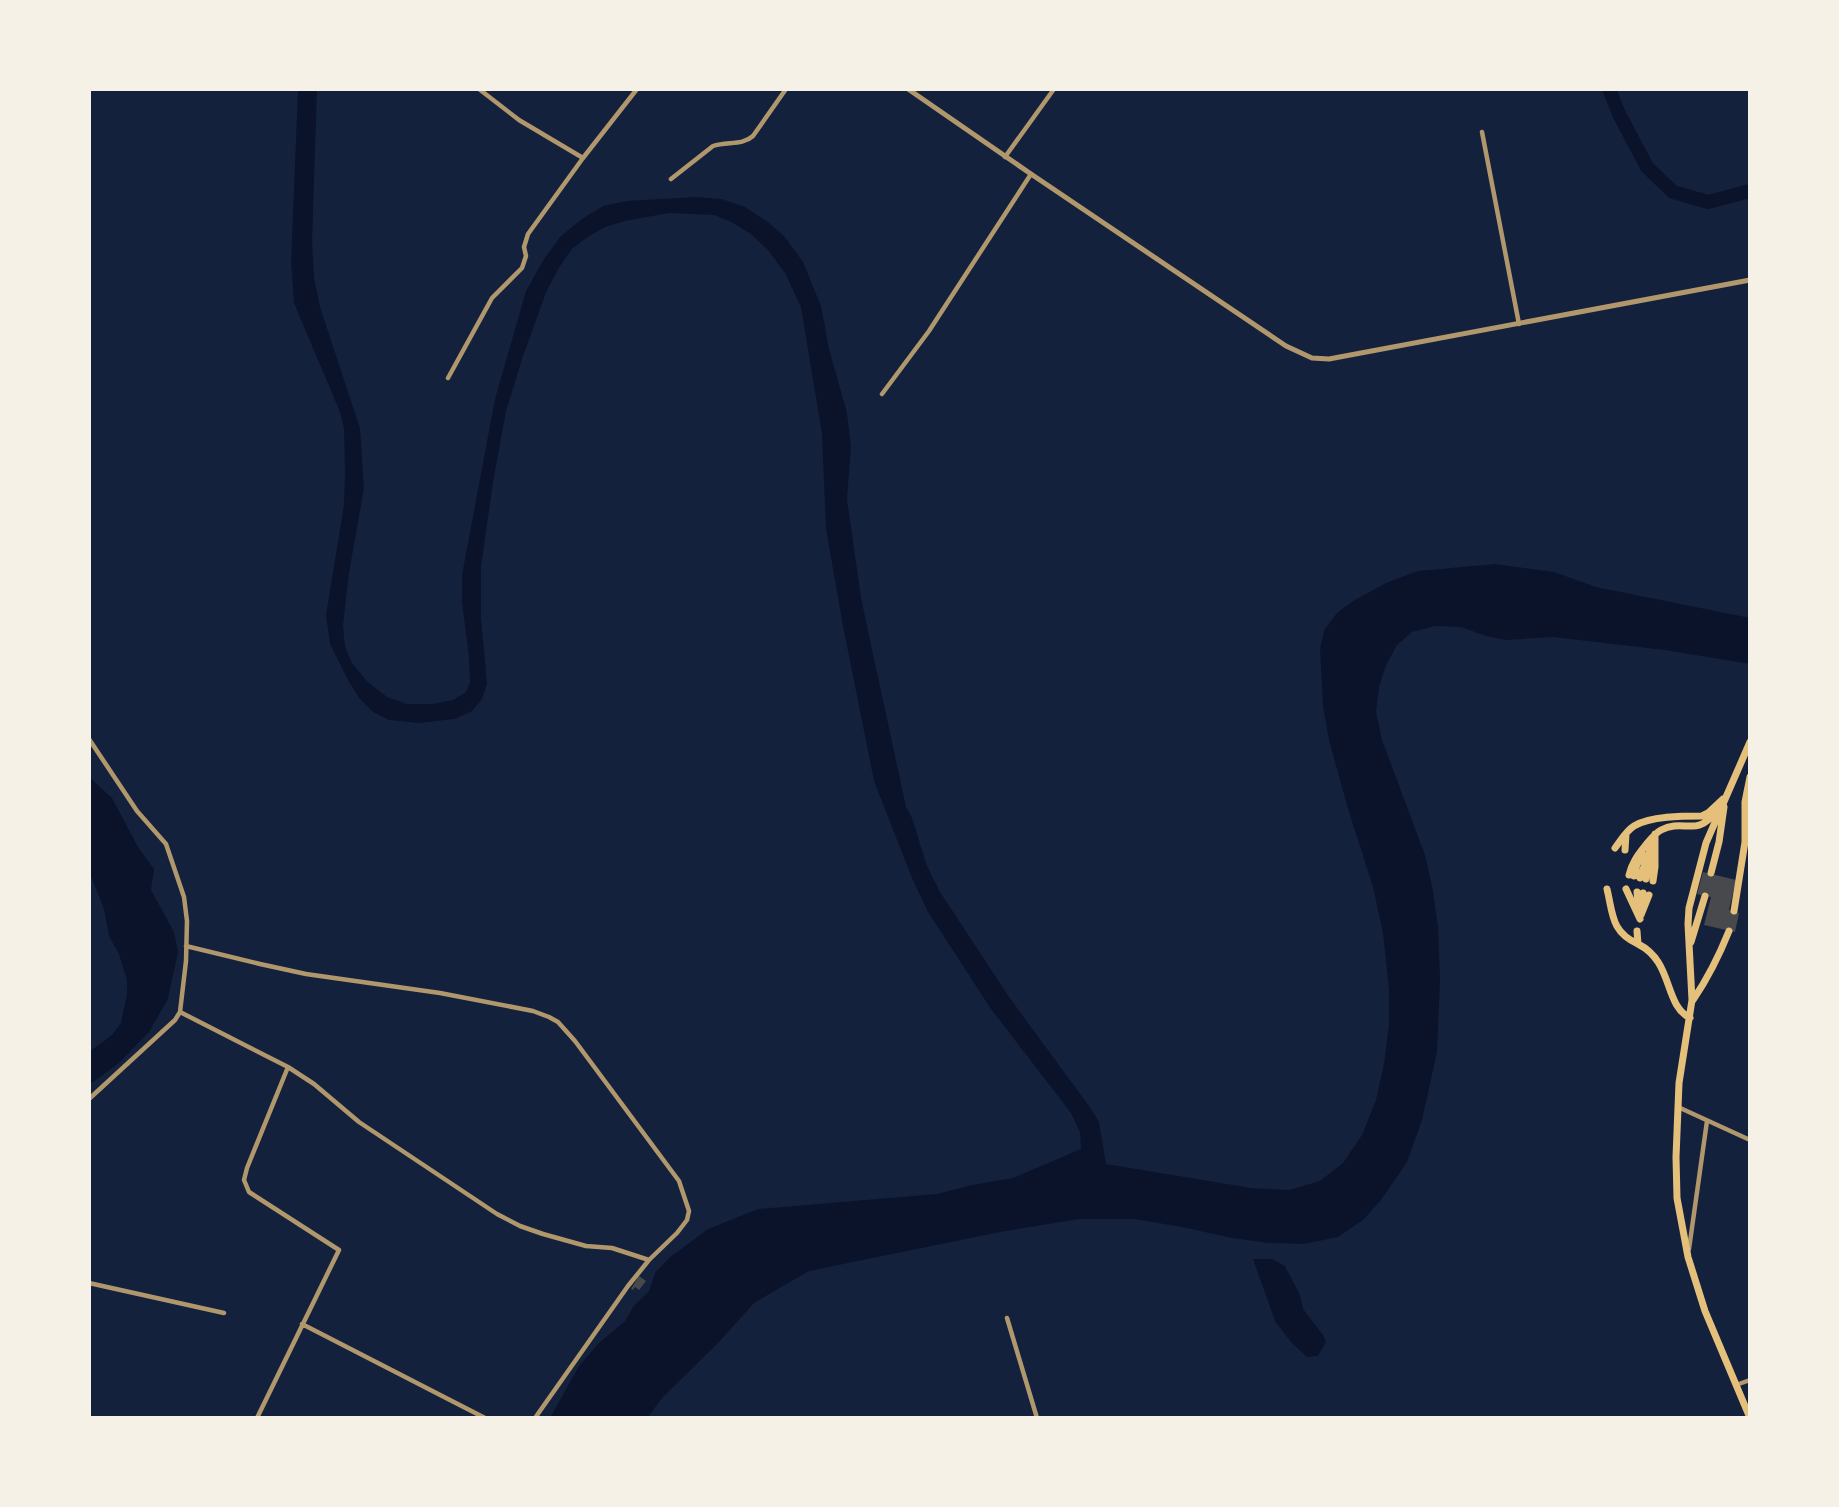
<svg xmlns="http://www.w3.org/2000/svg" width="1839" height="1507" viewBox="0 0 1839 1507" font-family="'Crimson Pro',serif">
  <style>
    .water { fill: #0b132b }
    .lines { fill: none; stroke-linecap: round; stroke-linejoin: round }
    .river { stroke: #0b132b; stroke-width: 14 }
    .building { fill: #48494c }
    .minor { stroke: #b1986c; stroke-width: 4.5 }
    .tertiary { stroke: #b1986c; stroke-width: 5 }
    .trunk { stroke: #e5c07b; stroke-width: 7 }
  </style>
  <rect width="100%" height="100%" fill="#14213d"/>
  <path class="water" d="M298,89H317L312,241L314,277L320,307L360,428L364,488L349,573L343,625L345,647L352,663L367,681L387,697L407,704H432L453,700L466,692L470,682L469,657L462,602V575L495,399L526,291L544,259L560,237L582,219L603,206L627,201L695,197L722,199L745,207L768,222L784,236L803,262L821,306L829,349L847,413L851,447L847,499L861,598L906,807L912,818L927,866L940,892L1009,997L1089,1106L1099,1122L1106,1164L1251,1188L1289,1190L1320,1181L1343,1163L1362,1135L1376,1100L1384,1064L1389,1024V990L1383,933L1373,887L1348,809L1329,740L1323,706L1320,648L1325,629L1337,613L1353,601L1386,583L1418,571L1495,564L1554,572L1596,587L1750,618V664L1665,650L1553,637L1506,640L1486,636L1461,627L1435,626L1412,632L1397,645L1386,665L1379,687L1376,712L1382,740L1425,855L1433,891L1438,927L1440,979L1437,1052L1422,1120L1407,1162L1381,1200L1363,1220L1338,1237L1304,1244L1268,1243L1232,1238L1182,1227L1134,1219H1079L1000,1232L809,1271L754,1303L718,1343L663,1397L647,1418H550L579,1366L599,1343L625,1321L633,1307L649,1291L655,1273L669,1258L708,1229L758,1209L937,1194L972,1185L1013,1178L1081,1149L1080,1132L1071,1113L991,1009L928,912L912,878L874,781L843,626L826,529L822,434L801,307L785,273L768,250L751,234L731,222L714,215L669,213L625,221L605,227L586,238L572,249L560,266L547,290L523,356L506,411L493,482L481,566V618L487,684L482,699L472,711L455,719L419,723L389,720L373,712L359,698L347,678L330,644L326,615L344,505L345,472L344,428L340,412L294,303L291,264Z
    M89,777L112,798L138,847L154,869L151,890L174,932L178,952L168,999L149,1032L119,1063L89,1085V1052L112,1035L121,1023L127,994V980L119,954L109,936L104,909L89,871Z
    M1253,1259H1272L1285,1266L1300,1295L1303,1309L1323,1335L1326,1342L1318,1356L1307,1357L1291,1342L1275,1321Z"/>
  <g class="lines">
    <path class="river" d="M1609,89L1619,114L1647,167L1673,192L1708,202L1750,191"/>
  </g>
  <path class="building" d="M1703,872L1736,880L1729,910L1739,913L1735,932L1704,925L1711,897L1697,894Z
    M639,1276L646,1281L639,1290L635,1287L633,1290L631,1289Z"/>
  <g class="lines">
    <path class="minor" d="M479,89L519,120L583,158
      M1482,132L1519,324
      M1005,157L1054,89
      M671,179L713,146C727,141 742,146 753,136L786,89
      M448,378L492,298L522,268L526,256L524,247L528,234L583,158L637,89
      M882,394L929,331L1031,174
      M89,739L137,811L166,844L184,897L187,921L186,961L180,1012L175,1020L89,1099
      M186,946L260,964L306,974L440,993L533,1011L549,1017L558,1022L575,1041L679,1181L689,1211L687,1220L677,1233L649,1260L628,1286L535,1418
      M180,1012L288,1067L314,1084L359,1122L497,1214L520,1226L543,1234L586,1246L612,1248L649,1260
      M1678,1107L1750,1140
      M1689,1249L1707,1121
      M89,1283L224,1313
      M1007,1318L1037,1418
      M302,1324L485,1418
      M1736,1385L1750,1380
      M257,1418L339,1250L249,1192L244,1180L247,1168L288,1067"/>
    <path class="tertiary" d="M908,89L1031,174L1286,346L1312,358L1329,359L1750,280"/>
    <path class="trunk" d="M1615,848C1621,840 1626,831 1634,826C1650,816 1683,816 1702,816L1708,813L1723,799
      M1625,850L1626,834
      M1711,873L1719,842L1724,807
      M1629,875C1632,863 1637,856 1645,846C1650,840 1654,834 1661,830C1684,818 1697,838 1716,811
      M1634,876L1637,864L1643,855
      M1640,878L1653,841
      M1646,879L1652,855
      M1653,881L1655,867V834
      M1607,889C1613,914 1611,932 1638,944
      M1626,889L1640,919
      M1637,892L1639,912
      M1641,908L1643,893
      M1734,911L1745,842V802L1750,777
      M1641,915L1649,895
      M1637,931L1638,944C1674,962 1663,1004 1690,1018
      M1691,942L1705,896
      M1693,1000C1708,978 1719,956 1729,931
      M1750,1418L1705,1311L1688,1257L1677,1198L1676,1157L1679,1083L1692,1000L1688,924L1689,908L1706,843L1750,742"/>
  </g>
  <rect width="1839" height="1507" fill="none" stroke="#f6f1e7" stroke-width="182"/>
</svg>
